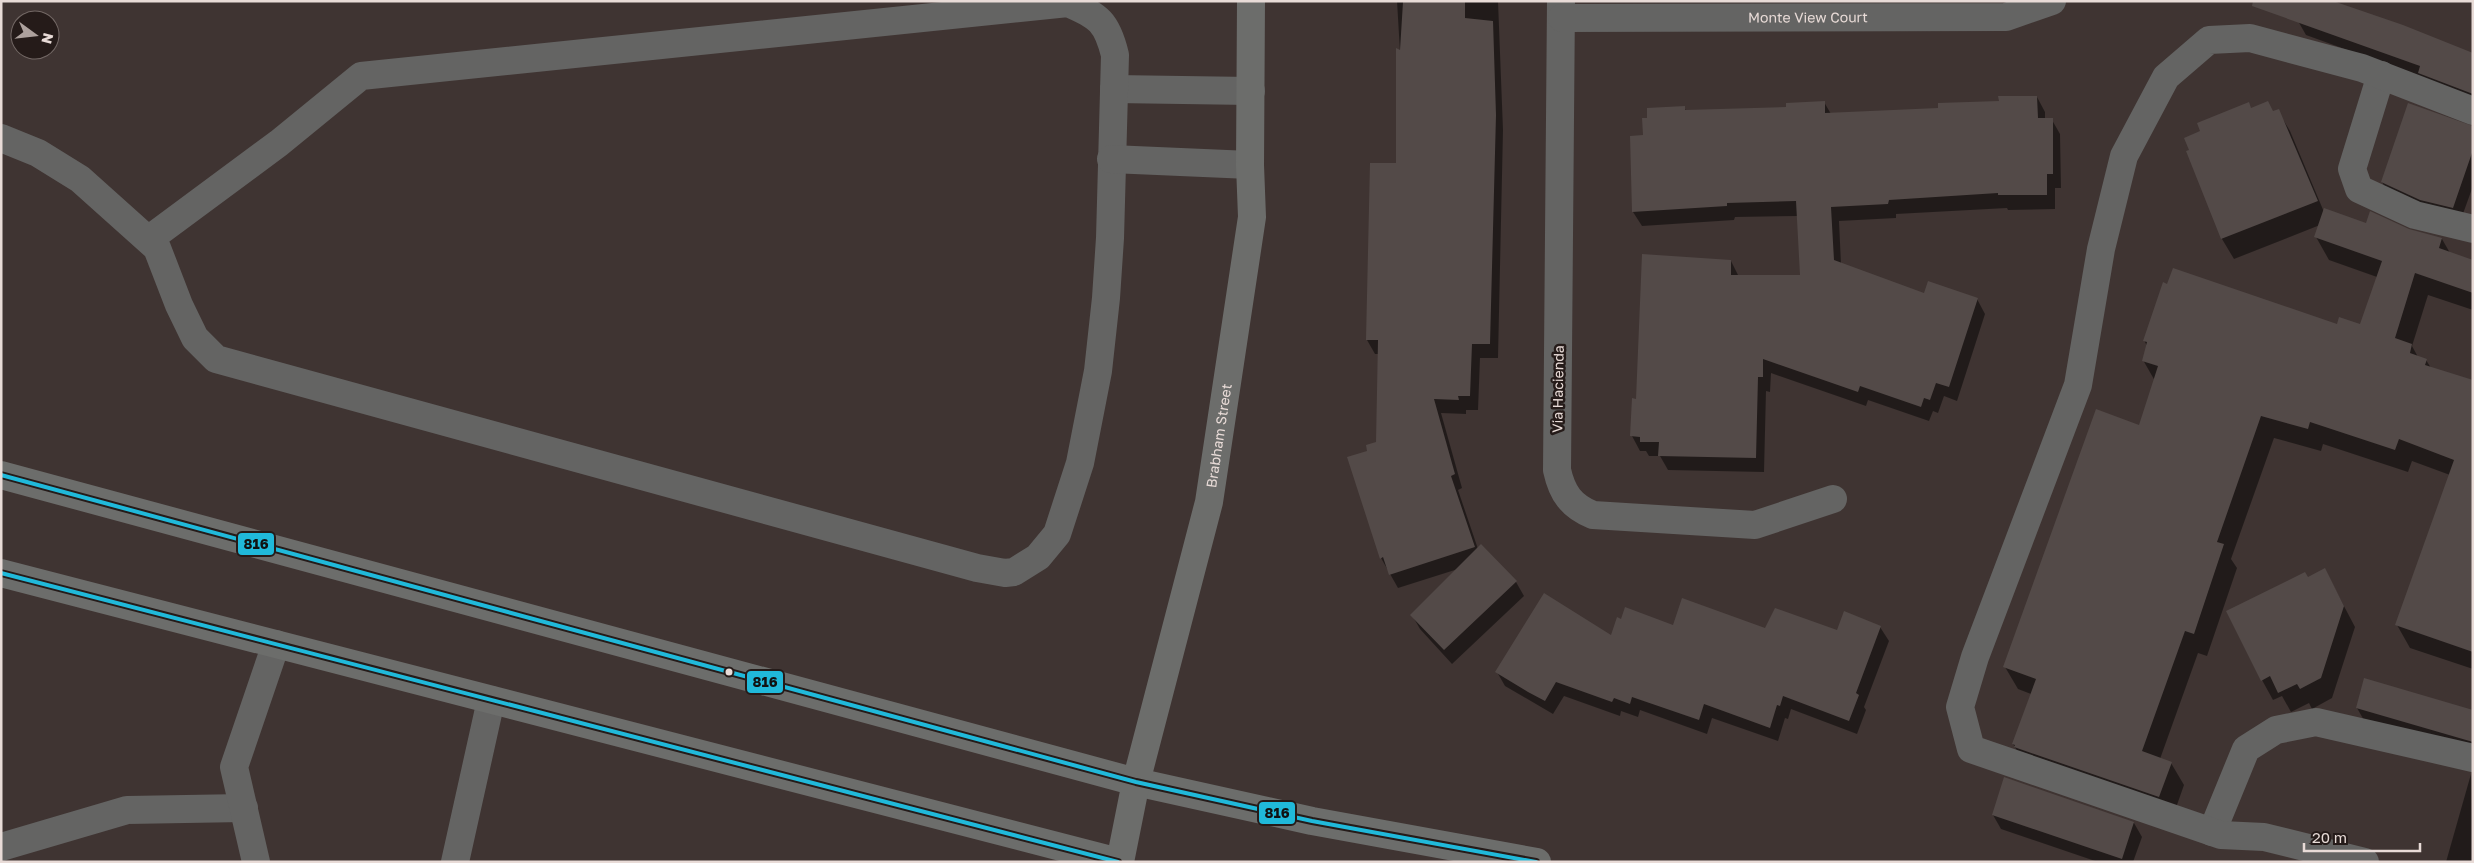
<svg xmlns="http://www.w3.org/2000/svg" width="2474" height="863" viewBox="0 0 2474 863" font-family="'Golos Text',sans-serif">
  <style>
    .shadow { fill: #0007 }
    .building { fill: #534a48 }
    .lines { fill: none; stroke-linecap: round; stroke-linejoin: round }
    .minor { stroke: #646463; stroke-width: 28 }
    .major { stroke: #6c6d6b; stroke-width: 28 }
    .bus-1-casing { stroke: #251b19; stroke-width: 8 }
    .bus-1 { stroke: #20b9da; stroke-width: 4 }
    .bus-dot { fill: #e8dbd7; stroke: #251b19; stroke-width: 2 }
    .labels { text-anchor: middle; stroke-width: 5; stroke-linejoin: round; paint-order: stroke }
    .street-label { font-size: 14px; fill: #e8dbd7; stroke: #251b19 }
    .line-badge { stroke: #251b19; stroke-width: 2 }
    .pale-badge-label { font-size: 14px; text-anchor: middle; font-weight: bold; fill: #111 }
  </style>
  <rect width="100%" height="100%" fill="#3f3432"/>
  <path class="shadow" d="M1397,1H1498L1503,130L1498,358H1480L1478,410H1466V414L1441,413L1462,488L1458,490L1478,549L1516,582L1524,596L1452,664L1420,629L1412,615L1458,569L1398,588L1381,558L1369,452L1378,443L1379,354H1375L1367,340L1397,164L1400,52Z
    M2298,21L2473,55V104L2422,77L2306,35Z
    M2037,97L2045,112V120H2052L2060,134L2061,188H2055V209L2008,210L2007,208L1896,214V218L1839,221L1841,264L1925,294L1977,299L1985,314L1957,401L1944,396L1938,413L1933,411L1929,421L1868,400L1866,406L1771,373L1770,392L1766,391L1764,472L1668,470L1660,456H1649L1646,451H1640L1632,436L1637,400L1731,261L1739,277L1801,276L1798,216L1735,217L1734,220L1642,226L1633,212L1644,136L1684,107L1686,111L1788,108L1824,102L1831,114L1939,109Z
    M2251,109L2274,112L2278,111L2290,131L2324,212L2367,224L2408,230L2442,239L2450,253L2473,261V310L2428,295L2412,346L2418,357L2426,360L2431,368L2473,381V669L2410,648L2397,625L2450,475L2412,461L2408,472L2323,444L2321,451L2274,438L2231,559L2237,568L2207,656L2198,653L2160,759L2171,763L2184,785L2172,819L2027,767L2013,744L2031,694L2018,689L2005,667L2140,426L2155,381L2143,360L2147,346L2144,340L2338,326H2361L2377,277L2329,260L2316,237L2320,225L2234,259L2222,239L2188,152Z
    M2473,127V186L2460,222L2390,196L2382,182Z
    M2325,570L2355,627L2332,698L2312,709L2309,703L2291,712L2282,696L2273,700L2262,680L2308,578Z
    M1674,626L1837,632L1880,627L1889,641L1864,707L1866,710L1857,734L1791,709L1788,719L1785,718L1778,741L1712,718L1707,734L1640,710L1638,717L1621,711L1620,716L1564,696L1553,714L1505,686L1497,672L1611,637Z
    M2357,708L2473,712V753L2365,722Z
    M2471,774L2473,862H2446Z
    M1993,815L2134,823L2142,837L2133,862H2098L2001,829Z"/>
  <path class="building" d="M2253,1H2333L2403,25L2473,53V94L2418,73L2420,66L2252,6Z
    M1403,2H1465V18L1493,21L1496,115L1490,344H1472L1470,396H1458L1459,400L1434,399L1455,474L1451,476L1475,547L1389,575L1383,557L1380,559L1347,457L1367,451L1366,445L1376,442L1378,340H1366L1370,163H1396V48L1400,50Z
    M1998,96H2037L2038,118H2053V174H2047V195H1998V193L1889,200L1888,204L1831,207L1834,260L1924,293L1928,281L1978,298L1949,387L1936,383L1930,400L1924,398L1921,407L1860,386L1858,392L1763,359V377H1758L1756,458L1658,456L1659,442H1640V437L1630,436L1632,398L1636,399L1642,254L1731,260V275H1800L1796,201L1727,203V206L1632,212L1630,136L1643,135L1642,118H1647V108L1685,106V110L1786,107V103L1825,101V113L1938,108V103L1999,101Z
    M2268,101L2273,111L2279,109L2318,201L2221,239L2186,151L2189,150L2184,138L2200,131L2197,123L2249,102L2251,108Z
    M2408,103L2473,126V150L2453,208L2420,200L2381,182Z
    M2324,208L2366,223L2370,211L2409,229L2442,238L2439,248L2473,260V293L2415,273L2395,338L2412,344L2410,353L2427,359L2425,365L2473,380V652L2395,625L2454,460L2399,439L2395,450L2310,422L2308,429L2261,416L2217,542L2224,544L2194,634L2185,631L2142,751L2172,762L2159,797L2014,747L2015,745L2012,744L2036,679L2003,667L2096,409L2139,425L2158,366L2142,361L2147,342L2143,341L2163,282L2167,284L2173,268L2337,324L2339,317L2360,324L2382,261L2314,237Z
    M1481,544L1517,581L1444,650L1410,615Z
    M2325,568L2344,606L2321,678L2300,689L2297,684L2278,693L2270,676L2261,681L2226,611L2305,572L2308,577Z
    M1544,593L1611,635L1617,617L1621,619L1625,607L1673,625L1682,598L1765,628L1775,608L1837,630L1844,611L1881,626L1856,693L1859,695L1849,721L1783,696L1780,706L1777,705L1770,728L1704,704L1699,720L1632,697L1630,704L1614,698L1612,702L1556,682L1545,701L1528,692L1495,672Z
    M2364,678L2473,710V742L2356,708Z
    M2004,777L2134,822L2122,859L1992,815Z"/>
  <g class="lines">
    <g class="minor">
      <path d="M1561,1L1557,470C1562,493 1571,506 1593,515L1755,525L1833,499"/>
      <path id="s1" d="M1562,18L2006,17L2052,1"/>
      <path d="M2381,75L2352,169L2359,189L2415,215L2473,229"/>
      <path d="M1114,89L1251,91"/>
      <path d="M1,138L38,153L80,179L157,248L179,305L195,338L216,359L977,568L1005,573L1014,572L1038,557L1057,534L1080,463L1098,371L1106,298L1110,238L1115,55C1107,22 1099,16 1068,3L361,76L279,143L148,240"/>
      <path d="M1111,159L1250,165"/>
      <path d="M2212,832L2246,749L2276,730L2316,722L2473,758"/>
      <path d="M1,847L127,810L244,808"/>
      <path d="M256,862L234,767L276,644"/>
      <path d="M455,862L491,700"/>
      <path d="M2365,862L2264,837L2221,835L1971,749L1960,707L1975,657L2078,385L2101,249L2124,156L2166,77L2209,40L2250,38L2362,68L2473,111"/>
    </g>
    <g class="major">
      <path d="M1,475L1136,782L1312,821L1537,862"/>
      <path d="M1,573L1119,862"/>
      <path id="s2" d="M1120,862L1136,782L1209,502L1252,217L1250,165L1251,1"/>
    </g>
    <defs>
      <path id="bus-1" d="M1,475L1136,782L1312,821L1536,862
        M1,573L1118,862"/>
    </defs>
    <use href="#bus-1" class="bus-1-casing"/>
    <use href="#bus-1" class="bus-1"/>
  </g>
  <circle class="bus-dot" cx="729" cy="672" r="4.5"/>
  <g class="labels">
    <g class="street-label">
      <text dy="5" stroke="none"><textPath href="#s1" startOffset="246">Monte View Court</textPath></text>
      <text transform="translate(1558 389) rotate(-89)" y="5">Via Hacienda</text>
      <text dy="5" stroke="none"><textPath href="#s2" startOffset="438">Brabham Street</textPath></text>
    </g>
  </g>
  <g class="line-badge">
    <rect x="237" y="532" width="38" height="24" rx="5" fill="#20b9da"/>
    <rect x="746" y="670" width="38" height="24" rx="5" fill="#20b9da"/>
    <rect x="1258" y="801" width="38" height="24" rx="5" fill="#20b9da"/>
  </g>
  <g class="pale-badge-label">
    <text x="256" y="549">816</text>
    <text x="765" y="687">816</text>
    <text x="1277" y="818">816</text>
  </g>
  <rect width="2474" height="863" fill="none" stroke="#e8dbd7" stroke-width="5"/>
  <g transform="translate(35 35) rotate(105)"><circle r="24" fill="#251b19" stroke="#736865"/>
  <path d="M0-4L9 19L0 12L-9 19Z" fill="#ada19d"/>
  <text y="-8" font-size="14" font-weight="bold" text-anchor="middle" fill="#e8dbd7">N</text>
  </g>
  <path d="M2304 843v8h116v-8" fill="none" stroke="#e8dbd7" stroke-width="2.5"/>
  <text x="2312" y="843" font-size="15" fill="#e8dbd7" stroke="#251b19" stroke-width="4" paint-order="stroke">20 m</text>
</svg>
